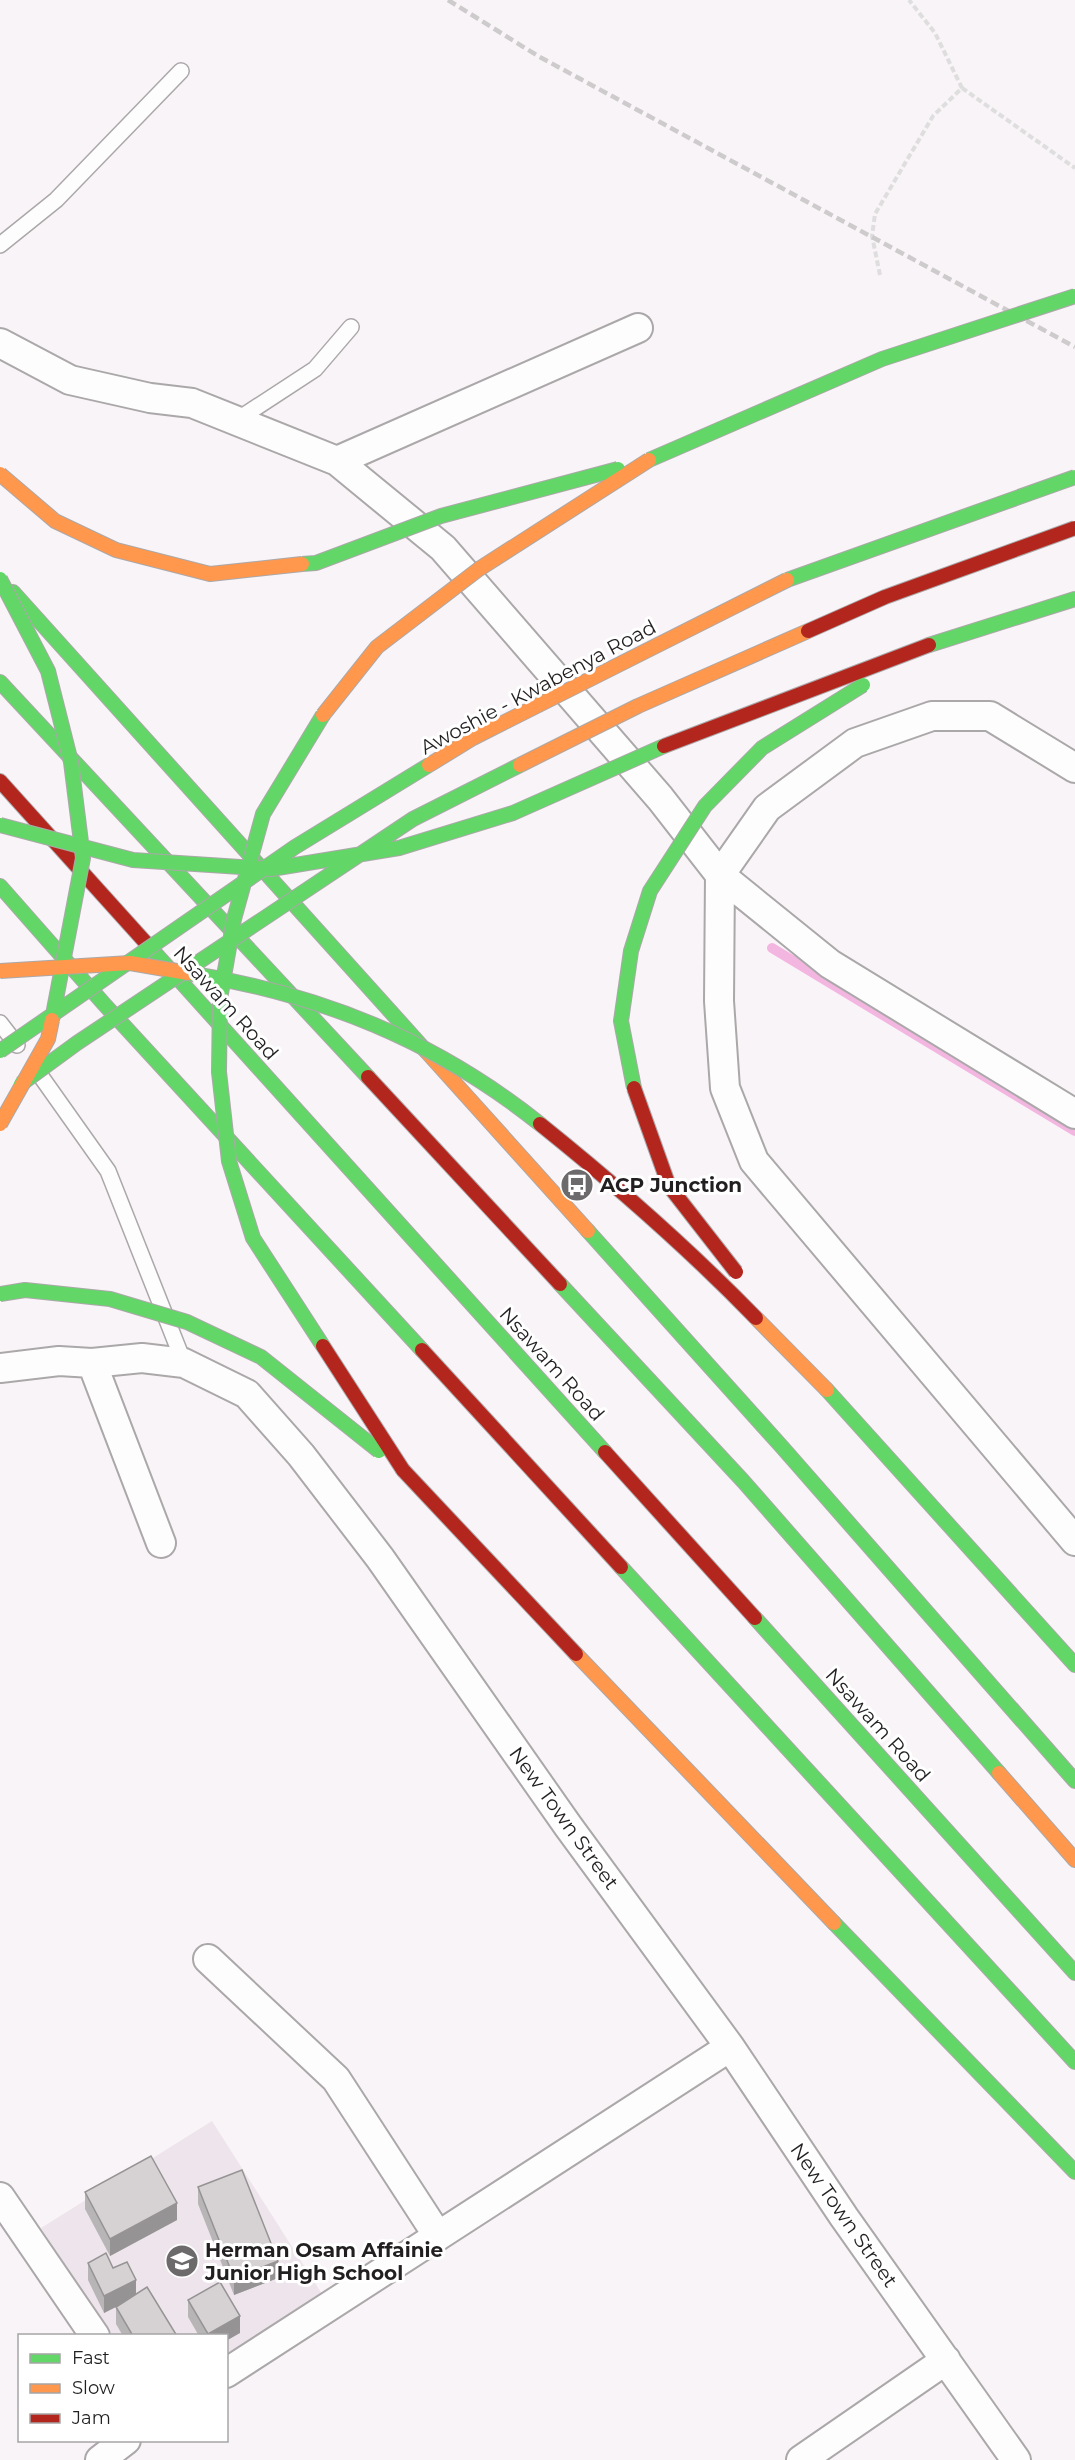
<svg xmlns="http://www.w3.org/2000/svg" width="1075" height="2460" viewBox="0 0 1075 2460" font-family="Montserrat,sans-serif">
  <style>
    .built { fill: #eee4eb }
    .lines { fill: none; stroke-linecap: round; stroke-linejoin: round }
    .stream { stroke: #f3b6e1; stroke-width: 10 }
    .lane-casing { stroke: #aba8a9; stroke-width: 18 }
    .street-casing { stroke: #aba8a9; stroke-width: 32 }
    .fast-casing { stroke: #aba8a9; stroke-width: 16 }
    .slow-casing { stroke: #aba8a9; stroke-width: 16 }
    .jam-casing { stroke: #aba8a9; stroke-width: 16 }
    .path { stroke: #dfdede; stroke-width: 4; stroke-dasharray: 6 3; stroke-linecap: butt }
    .lane { stroke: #fefdfe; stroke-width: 15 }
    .street { stroke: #fefdfe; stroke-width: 28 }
    .fast { stroke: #63d668; stroke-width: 14 }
    .slow { stroke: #ff974d; stroke-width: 14 }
    .jam { stroke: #b3261e; stroke-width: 14 }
    .rail { stroke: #cdcbcc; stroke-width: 4.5; stroke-dasharray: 9 4.5; stroke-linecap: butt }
    .fast-bridge-casing { stroke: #aba8a9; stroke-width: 16; stroke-linecap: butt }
    .slow-bridge-casing { stroke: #aba8a9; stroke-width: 16; stroke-linecap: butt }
    .jam-bridge-casing { stroke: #aba8a9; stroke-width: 16; stroke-linecap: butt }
    .fast-bridge { stroke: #63d668; stroke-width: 14 }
    .slow-bridge { stroke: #ff974d; stroke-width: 14 }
    .jam-bridge { stroke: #b3261e; stroke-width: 14 }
    .wall { fill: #b8b5b6 }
    .shaded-wall { fill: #969394 }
    .building { fill: #d6d2d4; stroke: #969394; stroke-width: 1.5 }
    .labels { text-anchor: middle; stroke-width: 6; stroke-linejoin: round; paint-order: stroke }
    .street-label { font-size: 20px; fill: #221f21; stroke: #fff }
    .poi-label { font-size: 20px; font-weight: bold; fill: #221f21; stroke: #fff; text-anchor: start }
  </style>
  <rect width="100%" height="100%" fill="#f9f4f7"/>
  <path class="built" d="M212,2121L322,2294L227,2353L226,2336L110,2335L41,2228Z"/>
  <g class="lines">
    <path class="stream" d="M772,948L1075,1131"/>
    <defs>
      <path id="lane" d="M0,245L56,200L181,71
        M237,420L315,369L351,327
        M0,1023L17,1045
        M35,1068L108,1171L184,1363"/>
      <path id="street" d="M0,343L70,380L150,398L192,403L337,461L443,548L660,798L720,875L830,964L1075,1114
        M337,461L638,328
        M1075,768L990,716H932L855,743L767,808L720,875L719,1001L725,1088L754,1161L1075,1541
        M92,1363L161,1543
        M0,1368L59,1361L92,1363L142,1358L184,1363L247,1394L301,1455L380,1558L568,1826L730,2047L844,2217L1016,2460
        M208,1959L336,2079L438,2236
        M0,2197L95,2336
        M226,2373L730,2047
        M100,2460L126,2440
        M801,2460L946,2360"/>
      <path id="fast" d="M13,592L426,1051
        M929,645L1075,599
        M0,682L368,1077
        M0,886L104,1004L422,1350
        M146,943L605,1452
        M588,1231L782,1447L1075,1781
        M560,1284L743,1481L999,1773
        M827,1390L1075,1665
        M621,1567L1075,2062
        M755,1618L1075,1973
        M834,1923L1075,2172"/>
      <path id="slow" d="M426,1051L588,1231
        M576,1654L834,1923
        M999,1773L1075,1860"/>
      <path id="jam" d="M0,781L146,943
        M368,1077L560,1284
        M422,1350L621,1567
        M605,1452L755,1618
        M403,1470L576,1654"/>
    </defs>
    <use href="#lane" class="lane-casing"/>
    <use href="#street" class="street-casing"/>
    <use href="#fast" class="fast-casing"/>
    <use href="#slow" class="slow-casing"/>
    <use href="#jam" class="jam-casing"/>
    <path class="path" d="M962,88L1075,168
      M880,275L872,236L875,214L933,116L962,88L935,33L909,0"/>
    <use href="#lane" class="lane"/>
    <use href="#street" class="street"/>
    <use href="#fast" class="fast"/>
    <use href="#slow" class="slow"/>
    <use href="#jam" class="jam"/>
    <path class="rail" d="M448,0L538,56L1075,347"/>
    <defs>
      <path id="fast-bridge" d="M649,460L882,359L1075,296
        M302,564L316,563L441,516L618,469
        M0,579L48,671L71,762L83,858L52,1020
        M787,580L1075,477
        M0,825L133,860L271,869L399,848L513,813L664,746
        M188,973C320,994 435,1040 540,1124
        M0,1051L295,847L429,765
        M21,1084L77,1043L413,819L520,765
        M634,1088L621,1021L631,951L650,891L705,806L762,748L863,685
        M0,1294L25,1290L110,1299L187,1322L261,1357L379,1451
        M323,1346L253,1238L229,1161L219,1072L220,999L234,919L263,814L323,715"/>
      <path id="slow-bridge" d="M0,474L55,521L116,550L210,574L302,564
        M323,715L377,647L479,569L649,460
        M429,765L473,738L787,580
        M520,765L638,706L808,631
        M0,971L130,963L188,973
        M0,1124L48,1039L52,1020
        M756,1318L827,1390"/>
      <path id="jam-bridge" d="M808,631L885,597L1075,528
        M664,746L929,645
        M634,1088L669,1186L736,1272
        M540,1124C616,1185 688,1248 756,1318
        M323,1346L403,1470"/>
    </defs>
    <use href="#fast-bridge" class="fast-bridge-casing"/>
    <use href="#slow-bridge" class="slow-bridge-casing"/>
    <use href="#jam-bridge" class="jam-bridge-casing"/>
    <use href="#fast-bridge" class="fast-bridge"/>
    <use href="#slow-bridge" class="slow-bridge"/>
    <use href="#jam-bridge" class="jam-bridge"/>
  </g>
  <path class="wall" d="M198,2187L278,2278L234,2295L198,2204Z
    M85,2192L177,2220L110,2256L85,2209Z
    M88,2263L113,2268L136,2295L177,2336H123L116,2324V2307L117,2306L104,2313L88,2280Z
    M188,2300L240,2333L226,2336H199L188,2317Z"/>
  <path class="shaded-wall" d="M177,2203V2220L110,2256V2239Z
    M278,2261V2278L234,2295V2278Z
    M136,2280V2297L104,2313V2296Z
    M240,2316V2333L226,2341V2336H208V2334Z"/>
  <path class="building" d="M151,2156L177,2203L110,2239L85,2192Z
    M242,2170L278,2261L234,2278L198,2187Z
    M106,2253L113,2268L127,2262L136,2280L104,2296L88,2263Z
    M220,2282L240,2316L208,2334L188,2300Z
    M147,2287L177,2336H133L116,2307Z"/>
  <defs>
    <symbol id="bus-disc" viewBox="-11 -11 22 22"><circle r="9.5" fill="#6d6a6c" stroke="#fff"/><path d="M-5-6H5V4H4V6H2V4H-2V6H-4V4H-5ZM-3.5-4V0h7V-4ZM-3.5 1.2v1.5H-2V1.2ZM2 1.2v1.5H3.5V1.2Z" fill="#fff"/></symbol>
    <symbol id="school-disc" viewBox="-11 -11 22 22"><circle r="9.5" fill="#6d6a6c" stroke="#fff"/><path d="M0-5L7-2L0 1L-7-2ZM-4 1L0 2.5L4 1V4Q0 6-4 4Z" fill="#fff"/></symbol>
  </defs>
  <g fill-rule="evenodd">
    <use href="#bus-disc" x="558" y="1166" width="38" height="38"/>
    <use href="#school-disc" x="163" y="2242" width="38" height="38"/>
  </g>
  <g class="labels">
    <g class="street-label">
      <text transform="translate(538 687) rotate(-28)" y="7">Awoshie - Kwabenya Road</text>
      <text transform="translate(226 1003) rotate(48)" y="7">Nsawam Road</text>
      <text transform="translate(552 1364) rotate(48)" y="7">Nsawam Road</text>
      <text transform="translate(878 1725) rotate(48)" y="7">Nsawam Road</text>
      <text transform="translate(564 1818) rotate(54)" y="7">New Town Street</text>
      <text transform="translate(844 2215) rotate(55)" y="7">New Town Street</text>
    </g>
    <g class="poi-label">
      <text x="600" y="1192">ACP Junction</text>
      <text x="205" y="2257">Herman Osam Affainie<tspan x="205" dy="23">Junior High School</tspan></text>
    </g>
  </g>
  <rect x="18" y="2334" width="210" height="108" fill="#ffffff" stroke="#a7a5a6" stroke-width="1.5"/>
  <rect x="30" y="2354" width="30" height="9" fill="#63d668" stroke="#a7a5a6" stroke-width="1.5"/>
  <text x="72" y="2364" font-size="18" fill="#221f21">Fast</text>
  <rect x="30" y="2384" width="30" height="9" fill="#ff974d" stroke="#a7a5a6" stroke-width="1.5"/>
  <text x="72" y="2394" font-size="18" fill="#221f21">Slow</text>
  <rect x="30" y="2414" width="30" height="9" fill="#b3261e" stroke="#a7a5a6" stroke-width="1.5"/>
  <text x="72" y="2424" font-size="18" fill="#221f21">Jam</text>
</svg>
